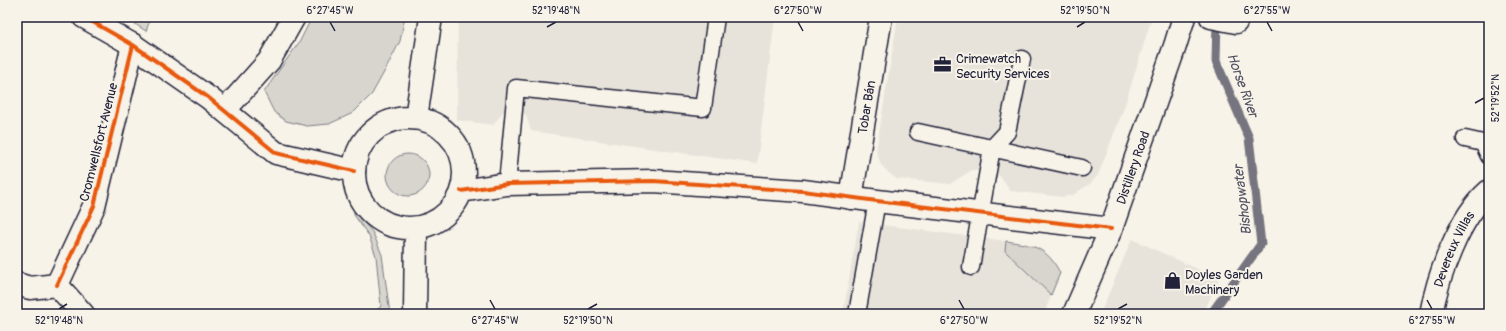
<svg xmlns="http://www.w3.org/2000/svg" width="1506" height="331" viewBox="0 0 1506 331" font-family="Pangolin,sans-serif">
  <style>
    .built { fill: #e7e3db }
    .green { fill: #d8d5cf; stroke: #7d7c85 }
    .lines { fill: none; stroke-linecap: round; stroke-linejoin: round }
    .stream { stroke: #76747f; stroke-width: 9 }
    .service-casing { stroke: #22223b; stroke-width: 19 }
    .minor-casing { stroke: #22223b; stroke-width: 25 }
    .tertiary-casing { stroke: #22223b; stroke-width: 25 }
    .secondary-casing { stroke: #22223b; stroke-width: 25 }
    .service { stroke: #f7f3e8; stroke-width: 16 }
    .minor { stroke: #f7f3e8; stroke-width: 22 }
    .tertiary { stroke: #f7f3e8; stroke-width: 22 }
    .secondary { stroke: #f7f3e8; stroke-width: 22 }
    .cycleway-casing { stroke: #f7f3e8; stroke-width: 6 }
    .cycleway { stroke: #e8590c; stroke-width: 4 }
    .ticks { fill: none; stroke: #22223b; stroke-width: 1.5 }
    .labels { text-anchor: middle; stroke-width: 4; stroke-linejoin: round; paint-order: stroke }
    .poi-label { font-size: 13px; fill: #22223b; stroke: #f7f3e8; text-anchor: start }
    .street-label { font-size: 13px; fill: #22223b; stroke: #f7f3e8 }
    .water-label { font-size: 14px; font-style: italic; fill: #535263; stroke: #f7f3e8 }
    .neatline { fill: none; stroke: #22223b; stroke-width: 1.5 }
    .ticks-label { font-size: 10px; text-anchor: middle; fill: #22223b }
  </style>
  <rect width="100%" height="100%" fill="#f7f3e8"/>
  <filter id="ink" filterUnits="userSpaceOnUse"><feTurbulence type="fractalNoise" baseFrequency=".025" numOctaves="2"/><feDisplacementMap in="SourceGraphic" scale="8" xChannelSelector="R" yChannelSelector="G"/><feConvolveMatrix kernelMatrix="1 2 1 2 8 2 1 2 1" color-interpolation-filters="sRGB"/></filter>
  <g filter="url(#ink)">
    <path class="built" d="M458,17H775L757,164L531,131L526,115L504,111L493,125L457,120Z
      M898,17H1152L1124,108L1098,175L1091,183L1073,195L1062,197L1010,191L1000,176L972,170L950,184L897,179L890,174L881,165L876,151Z
      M859,222L1006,241L1036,247L1054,261L1060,273L1044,314H843Z
      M1132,239L1219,279L1203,314H1100Z"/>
    <path class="green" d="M124,17H151L146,31Z
      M312,17H405L400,41L388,65L372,94L353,113L329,124L307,126L286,121L274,112L264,92L280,69L300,41Z
      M387 175a21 21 0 1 1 42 0a21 21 0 1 1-42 0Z
      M354,211L373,233L382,255L390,314H377V310L381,306L376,256L369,236L354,215Z
      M1006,241C1033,245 1047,247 1060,273L1051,295L1005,251Z"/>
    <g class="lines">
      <path class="stream" d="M1211,314L1261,244L1249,138L1216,61L1217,19"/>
      <defs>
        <path id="service" d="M918,132L1082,168
          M1465,139L1483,143L1489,156
          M507,184L516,88L703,108L716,17
          M971,267L992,148L1007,132L1022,59
          M857,314L877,201"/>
        <g id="minor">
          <path d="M84,17L133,45L209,98L276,153L354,171"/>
          <path d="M1211,17L1236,22L1237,17"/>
          <path d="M225,110L269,61L294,17"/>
          <path id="s1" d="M851,198L881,17"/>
          <path d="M17,284L30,288L57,285L83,314"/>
          <path d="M57,285L94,206L133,45"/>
          <path id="s2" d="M1431,314C1438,276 1459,217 1489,191"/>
        </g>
        <path id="tertiary" d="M416,118L431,17
          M354 173a55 55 0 1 1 110 0a55 55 0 1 1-110 0Z
          M461,191L507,184L653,181L803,191L877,201L1111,229
          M415,314L416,229"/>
        <g id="secondary">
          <path id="s3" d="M1074,314L1111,229L1175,46L1184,17"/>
        </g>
      </defs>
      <use href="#service" class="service-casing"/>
      <use href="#minor" class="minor-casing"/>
      <use href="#tertiary" class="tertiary-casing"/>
      <use href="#secondary" class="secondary-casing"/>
      <use href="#service" class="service"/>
      <use href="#minor" class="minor"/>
      <use href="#tertiary" class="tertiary"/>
      <use href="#secondary" class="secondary"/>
      <defs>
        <path id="cycleway" d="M84,17L133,45L209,98L276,153L354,171
          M461,191L507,184L653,181L803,191L877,201L1111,229
          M57,285L94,206L133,45"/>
      </defs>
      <use href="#cycleway" class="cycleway-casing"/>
      <use href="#cycleway" class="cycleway"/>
    </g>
  </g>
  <path class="ticks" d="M330,22L335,31M798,22L803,31M1267,22L1272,31M547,27L556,22M1077,27L1085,22M1475,103L1484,98M490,300L495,309M959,300L964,309M1427,300L1432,309M59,309L67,304M588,309L597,304M1118,309L1127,304"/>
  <defs>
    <symbol id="office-bare" viewBox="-9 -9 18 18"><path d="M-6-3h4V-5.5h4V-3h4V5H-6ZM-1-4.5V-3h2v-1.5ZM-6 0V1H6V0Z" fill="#22223b" stroke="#f7f3e8" stroke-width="2.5" paint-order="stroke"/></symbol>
    <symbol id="shop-bare" viewBox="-9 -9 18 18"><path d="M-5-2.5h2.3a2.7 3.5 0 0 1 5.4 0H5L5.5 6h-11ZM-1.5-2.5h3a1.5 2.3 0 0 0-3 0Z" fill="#22223b" stroke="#f7f3e8" stroke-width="2.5" paint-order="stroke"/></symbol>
  </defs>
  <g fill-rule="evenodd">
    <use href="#office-bare" x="930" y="52" width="25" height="25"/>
    <use href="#shop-bare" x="1160" y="268" width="25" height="25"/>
  </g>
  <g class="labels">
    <g class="poi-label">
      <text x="956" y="63">Crimewatch<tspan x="956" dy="15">Security Services</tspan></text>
      <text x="1185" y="279">Doyles Garden<tspan x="1185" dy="15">Machinery</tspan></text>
    </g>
    <g class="street-label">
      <text dy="5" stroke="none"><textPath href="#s1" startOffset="92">Tobar Bán</textPath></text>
      <text transform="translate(98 142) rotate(-76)" y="5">Cromwellsfort Avenue</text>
      <text dy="5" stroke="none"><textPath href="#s3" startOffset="158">Distillery Road</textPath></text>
      <text dy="5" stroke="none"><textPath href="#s2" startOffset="69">Devereux Villas</textPath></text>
    </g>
    <g class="water-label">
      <text transform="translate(1243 85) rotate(70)" y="5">Horse River</text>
      <text transform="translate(1242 200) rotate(-97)" y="5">Bishopwater</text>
    </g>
  </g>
  <rect width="1506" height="331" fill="none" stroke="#f7f3e8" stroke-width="44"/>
  <rect x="22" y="22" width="1462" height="287" class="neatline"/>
  <g class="ticks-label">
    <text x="330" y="14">6°27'45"W</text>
    <text x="556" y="14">52°19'48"N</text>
    <text x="798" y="14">6°27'50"W</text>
    <text x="1085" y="14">52°19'50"N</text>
    <text x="1267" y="14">6°27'55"W</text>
    <text transform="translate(1495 98) rotate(-90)" y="4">52°19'52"N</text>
    <text x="59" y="324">52°19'48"N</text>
    <text x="495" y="324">6°27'45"W</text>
    <text x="588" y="324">52°19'50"N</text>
    <text x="964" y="324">6°27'50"W</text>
    <text x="1118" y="324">52°19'52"N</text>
    <text x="1432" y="324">6°27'55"W</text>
  </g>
</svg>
